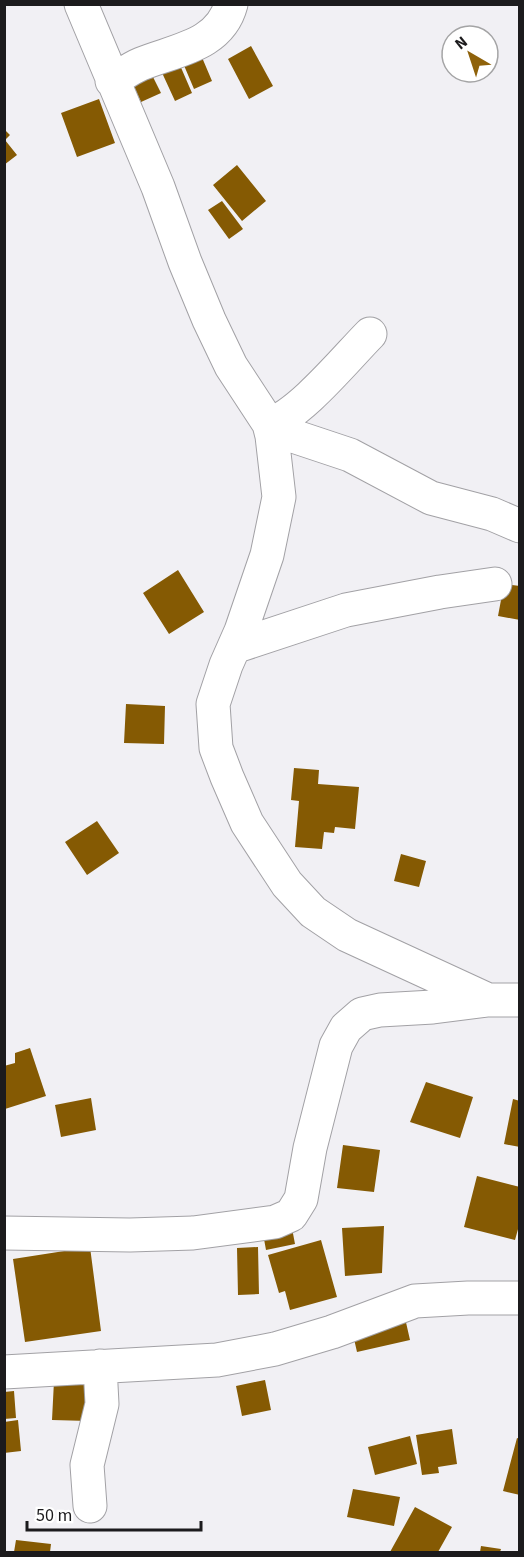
<svg xmlns="http://www.w3.org/2000/svg" width="524" height="1557" viewBox="0 0 524 1557" font-family="'Source Sans 3',sans-serif">
  <style>
    .building { fill: #855a03 }
    .lines { fill: none; stroke-linecap: round; stroke-linejoin: round }
    .minor-casing { stroke: #a2a1a5; stroke-width: 35 }
    .minor { stroke: #fff; stroke-width: 33 }
  </style>
  <rect width="100%" height="100%" fill="#f1f0f4"/>
  <path class="building" d="M251,46L273,86L249,99L228,59Z
    M198,48L212,81L194,89L180,56Z
    M176,56L192,93L175,101L158,64Z
    M150,71L161,93L141,102L131,80Z
    M99,99L115,143L77,157L61,113Z
    M4,129L10,135L5,140L17,155L4,165Z
    M237,165L266,201L242,221L213,185Z
    M222,201L243,229L229,239L208,210Z
    M178,570L204,612L169,634L143,593Z
    M504,584L520,586V620L498,616Z
    M126,704L165,706L164,744L124,743Z
    M294,768L319,770L318,784L359,787L355,829L335,827L334,833L324,832L322,849L295,847L299,801L291,800Z
    M97,821L119,853L87,875L65,842Z
    M401,854L426,861L419,887L394,881Z
    M30,1048L46,1096L5,1109L4,1066L15,1063V1053Z
    M426,1082L473,1097L460,1138L410,1122Z
    M91,1098L96,1130L61,1137L55,1105Z
    M513,1099L520,1101V1147L504,1144Z
    M343,1145L380,1150L374,1192L337,1188Z
    M477,1176L520,1187V1222L515,1240L464,1227Z
    M291,1223L295,1244L266,1250L262,1228Z
    M384,1226L382,1273L345,1276L342,1228Z
    M321,1240L337,1297L290,1310L285,1291L279,1293L268,1255Z
    M90,1247L101,1331L25,1342L13,1259Z
    M258,1247L259,1294L238,1295L237,1248Z
    M405,1318L410,1340L357,1352L352,1330Z
    M265,1380L271,1410L242,1416L236,1386Z
    M54,1381L91,1382L89,1421L52,1420Z
    M14,1391L16,1418L4,1419V1392Z
    M18,1420L21,1451L4,1453V1422Z
    M452,1429L457,1464L438,1467L439,1473L422,1475L416,1435Z
    M410,1436L417,1464L375,1475L368,1447Z
    M517,1438L520,1439V1495L503,1491Z
    M353,1489L400,1497L394,1526L347,1517Z
    M415,1507L452,1527L438,1552H390Z
    M16,1540L51,1544L50,1552H14Z
    M481,1546L501,1549L500,1552H480Z"/>
  <g class="lines">
    <defs>
      <path id="minor" d="M81,4L158,187L185,262L209,320L231,366L269,424L272,436L279,497L267,555L241,631L226,665L213,704L216,748L227,777L247,823L287,884L313,912L347,935L488,1000
        M112,81C122,75 131,68 141,64C175,50 220,46 231,4
        M269,424C299,416 347,357 370,334
        M272,436H293L350,455L431,498L492,514L520,526
        M234,647L346,610L440,592L495,584
        M4,1233L130,1235L193,1233L275,1222L291,1215L301,1199L310,1148L336,1046L346,1028L362,1014L380,1010L433,1007L488,1000H520
        M4,1372L217,1360L275,1349L332,1332L415,1301L468,1298H520
        M90,1506L87,1465L102,1404L100,1366"/>
    </defs>
    <use href="#minor" class="minor-casing"/>
    <use href="#minor" class="minor"/>
  </g>
  <rect width="524" height="1557" fill="none" stroke="#1c1b1d" stroke-width="12"/>
  <g transform="translate(470 54) rotate(321)"><circle r="28" fill="#ffffff" stroke="#a4a4a5" stroke-width="1.5"/>
  <path d="M0-4.5L10 22L0 15L-10 22Z" fill="#8f620b"/>
  <text y="-9" font-size="16" font-weight="bold" text-anchor="middle" fill="#1c1b1d">N</text>
  </g>
  <path d="M27 1521v9h174v-9" fill="none" stroke="#1c1b1d" stroke-width="3"/>
  <text x="36" y="1521" font-size="18" fill="#1c1b1d" stroke="#ffffff" stroke-width="4.5" paint-order="stroke">50 m</text>
</svg>
